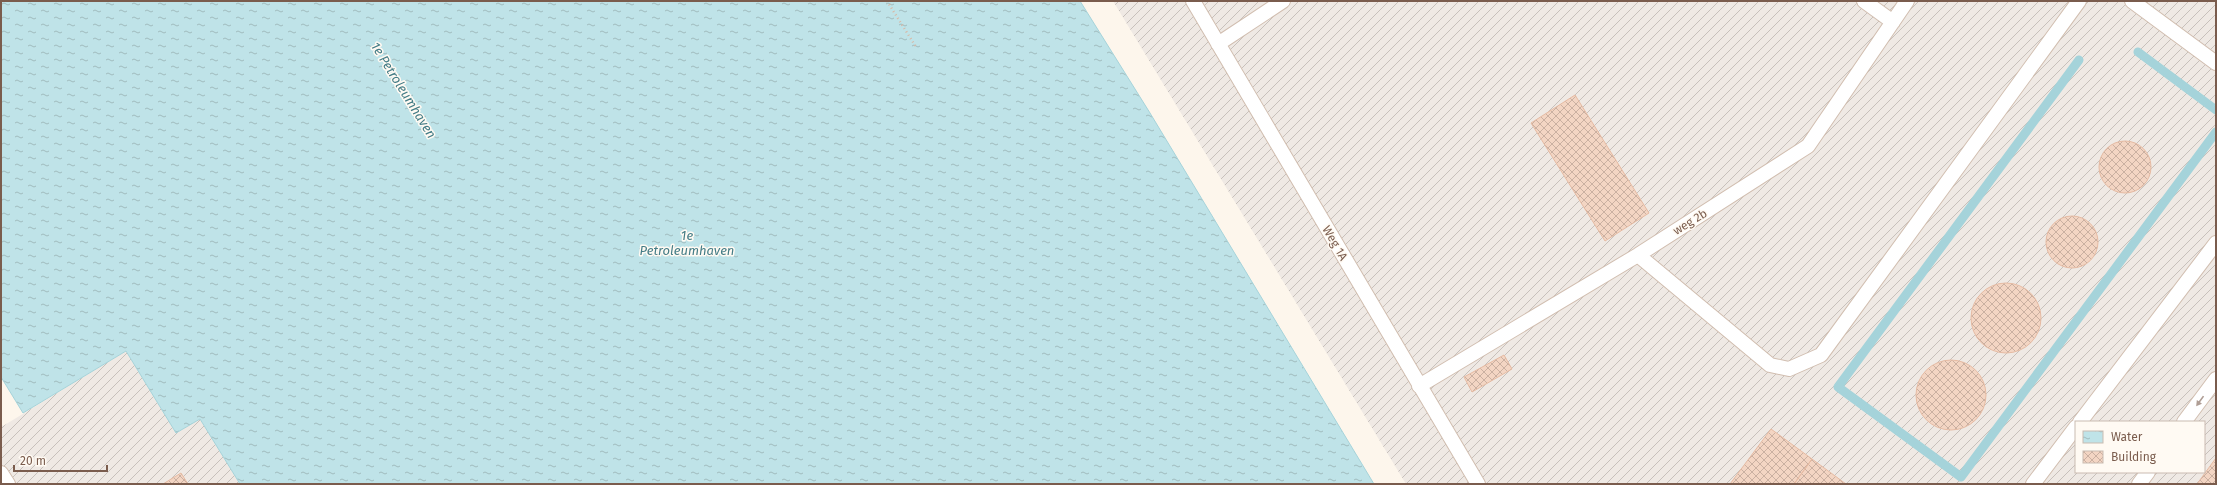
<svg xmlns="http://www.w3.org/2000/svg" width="2217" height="485" viewBox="0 0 2217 485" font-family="'Fira Sans',sans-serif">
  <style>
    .industrial { fill: url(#industrial-furrows); fill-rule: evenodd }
    .water { fill: url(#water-ripples); stroke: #a5d3da }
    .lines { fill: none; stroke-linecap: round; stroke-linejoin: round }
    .stream { stroke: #a5d3da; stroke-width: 9 }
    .building { fill: url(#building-cross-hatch); stroke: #e6bba3 }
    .service-casing { stroke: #d1beb0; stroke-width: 16 }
    .path { stroke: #d9b8a5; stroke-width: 2.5; stroke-dasharray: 1 3; stroke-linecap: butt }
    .service { stroke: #fff; stroke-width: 14 }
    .oneway { fill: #af9d94 }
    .labels { text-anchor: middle; stroke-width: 3; stroke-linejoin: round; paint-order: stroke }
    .street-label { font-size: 12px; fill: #7a5c4d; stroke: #fffaf3 }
    .water-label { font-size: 13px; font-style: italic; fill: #437c86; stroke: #fffaf3 }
  </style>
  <defs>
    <pattern id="industrial-furrows" width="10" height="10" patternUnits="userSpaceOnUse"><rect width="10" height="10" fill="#efe9e4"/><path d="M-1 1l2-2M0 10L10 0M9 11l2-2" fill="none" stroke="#c7c0bb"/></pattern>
    <pattern id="water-ripples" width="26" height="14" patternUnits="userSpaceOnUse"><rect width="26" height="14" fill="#bfe3e8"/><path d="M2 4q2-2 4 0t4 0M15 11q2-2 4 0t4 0" fill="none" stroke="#a0bbbe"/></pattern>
    <pattern id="building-cross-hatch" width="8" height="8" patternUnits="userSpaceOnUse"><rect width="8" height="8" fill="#f3d5c3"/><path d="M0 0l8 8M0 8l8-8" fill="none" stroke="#cab0a1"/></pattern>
  </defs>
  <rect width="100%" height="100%" fill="#fdf6ec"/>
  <path class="industrial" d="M1113,1H2216V484H1406ZM2076,422H2204V472H2076Z
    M126,351L176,433L200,419L240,484H1V424L3,426Z"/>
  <path class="water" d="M1,1H1080L1150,113L1374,484H240L200,419L176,433L126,351L23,413L1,377Z"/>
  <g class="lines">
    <path class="stream" d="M2138,52L2216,110
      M2079,60L1838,387L1961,477L2216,132"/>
  </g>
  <path class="building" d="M1575,95L1649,213L1605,241L1531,123Z
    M2099 167a26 26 0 1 1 52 0a26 26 0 1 1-52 0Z
    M2046 242a26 26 0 1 1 52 0a26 26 0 1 1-52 0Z
    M1971 318a35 35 0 1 1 70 0a35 35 0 1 1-70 0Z
    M1504,355L1512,369L1472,392L1464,377Z
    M1916 395a35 35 0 1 1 70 0a35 35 0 1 1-70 0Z
    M1771,429L1812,459L1794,484H1730Z
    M2216,458V484H2197L2213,462Z
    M1812,459L1846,484H1794Z
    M181,473L188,484H163Z"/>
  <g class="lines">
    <defs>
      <path id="service" d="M1193,1L1478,484
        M1864,1L1893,22
        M2132,1L2216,63
        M1218,44L1283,1
        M1638,255L1770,365L1789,369L1821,355L2079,1
        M1419,386L1638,255L1808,146L1907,1
        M2080,422L2216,243
        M2184,422L2216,379
        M1,473L8,484
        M2033,484L2076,427
        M2139,484L2148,472"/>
    </defs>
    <use href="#service" class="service-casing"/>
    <path class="path" d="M887,1L916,47"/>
    <use href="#service" class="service"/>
  </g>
  <defs><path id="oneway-solid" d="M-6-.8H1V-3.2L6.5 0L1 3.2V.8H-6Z"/></defs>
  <use class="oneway" href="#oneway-solid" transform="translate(2200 401) rotate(126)"/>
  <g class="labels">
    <g class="street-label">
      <text transform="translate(1690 222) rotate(-32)" y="4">weg 2b</text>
      <text transform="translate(1335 243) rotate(60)" y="4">Weg 1A</text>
    </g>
    <g class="water-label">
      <text transform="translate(404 90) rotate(58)" y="5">1e Petroleumhaven</text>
      <text x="687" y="240">1e<tspan x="687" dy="15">Petroleumhaven</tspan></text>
    </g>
  </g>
  <rect width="2217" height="485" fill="none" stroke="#7a5c4d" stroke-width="4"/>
  <rect x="2075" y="421" width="130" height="52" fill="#fffaf3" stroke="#cabbb1"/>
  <rect x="2083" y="431" width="20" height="12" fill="url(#water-ripples)" stroke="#cabbb1"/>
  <text x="2111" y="441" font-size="12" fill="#7a5c4d">Water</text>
  <rect x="2083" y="451" width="20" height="12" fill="url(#building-cross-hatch)" stroke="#cabbb1"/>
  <text x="2111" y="461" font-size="12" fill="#7a5c4d">Building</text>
  <path d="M14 465v6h93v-6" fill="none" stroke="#7a5c4d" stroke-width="2"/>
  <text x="20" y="465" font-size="12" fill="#7a5c4d" stroke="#fffaf3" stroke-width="3" paint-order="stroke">20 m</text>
</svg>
